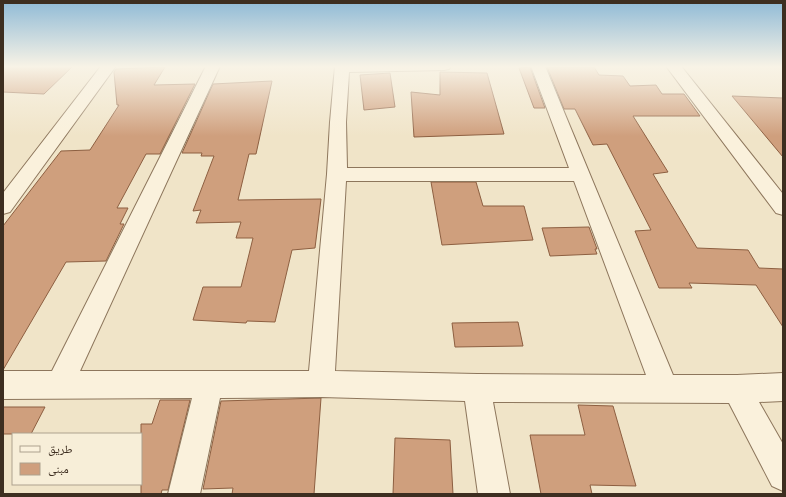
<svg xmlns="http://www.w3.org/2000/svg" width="786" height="497" viewBox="0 0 786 497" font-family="Merriweather,'Noto Naskh Arabic',serif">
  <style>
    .building { fill: #cf9f7d; stroke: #8d5f41 }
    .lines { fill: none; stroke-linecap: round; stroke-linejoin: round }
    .minor-casing { stroke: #8d765c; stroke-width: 2 }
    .minor { fill: #faf1dc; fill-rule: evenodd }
  </style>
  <rect width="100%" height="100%" fill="#f0e4c8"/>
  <path class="building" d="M19,66H73L44,94L3,92V67Z
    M165,67L154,85L195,84L160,154H146L117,208H128L120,224H124L106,261L66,262L3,370V226L61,151L90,150L119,105H117L114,72L116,69Z
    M530,67L545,108H534L519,68Z
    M547,67H594L599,75L623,76L630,86L656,85L662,94H684L700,116H633L668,172L653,174L697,248L748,250L759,268L783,269V327L756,285L689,283L692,288H659L635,231L651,230L607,144L593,145L575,109H564Z
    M440,72L487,73L504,134L414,137L411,92L440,95Z
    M390,73L395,107L364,110L360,75Z
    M272,81L256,154H249L238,200L321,199L315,248L292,250L275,322L247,321L246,323L193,320L203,287H241L253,238H236L241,222L196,223L201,210L193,211L214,156H201L202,153H182L213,84Z
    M732,96L783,98V157Z
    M431,182H476L483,206H524L533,240L442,245Z
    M589,227L597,249H595L597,254L550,256L542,228Z
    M518,322L523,346L455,347L452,323Z
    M321,398L314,494H232L233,488L203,489L221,401Z
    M160,400H190L168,490H162L161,494H141V424H152Z
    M578,405L613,406L636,486L590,485L592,494H541L530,435H585Z
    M3,407H45L31,434H3Z
    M395,438L450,440L453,494H393Z"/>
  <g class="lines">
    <defs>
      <path id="minor" d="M101,66H116L10,212L3,214V193Z
        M206,66H220L80,371H309L327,174L330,122L335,66H451L449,69L444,70L349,72L346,122L347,168H569L531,66H545L673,375H737L783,373V401L759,402L783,444V491L772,486L729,403L493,402L510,494H478L465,401L321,397L220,398L200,494H168L192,398L3,399V371H52ZM346,181H574L646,375L477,374L335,371Z
        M666,66H681L783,194V215L776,213Z"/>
    </defs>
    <use href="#minor" class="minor-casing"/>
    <use href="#minor" class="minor"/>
  </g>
  <linearGradient id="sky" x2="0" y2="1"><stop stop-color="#8fbad6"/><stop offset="0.49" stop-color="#f8f3e6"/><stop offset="1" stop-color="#f8f3e6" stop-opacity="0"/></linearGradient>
  <rect width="786" height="136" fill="url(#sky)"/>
  <rect width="786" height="497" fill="none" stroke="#3d2e20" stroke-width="8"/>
  <rect x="12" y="433" width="130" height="52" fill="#f7eed8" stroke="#ada18e"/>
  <rect x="20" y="446" width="20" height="6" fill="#faf1dc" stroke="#ada18e"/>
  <text x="48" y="453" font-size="12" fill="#3d2e20">طريق</text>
  <rect x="20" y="463" width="20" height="12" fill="#cf9f7d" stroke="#ada18e"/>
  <text x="48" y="473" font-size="12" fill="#3d2e20">مبنى</text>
</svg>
